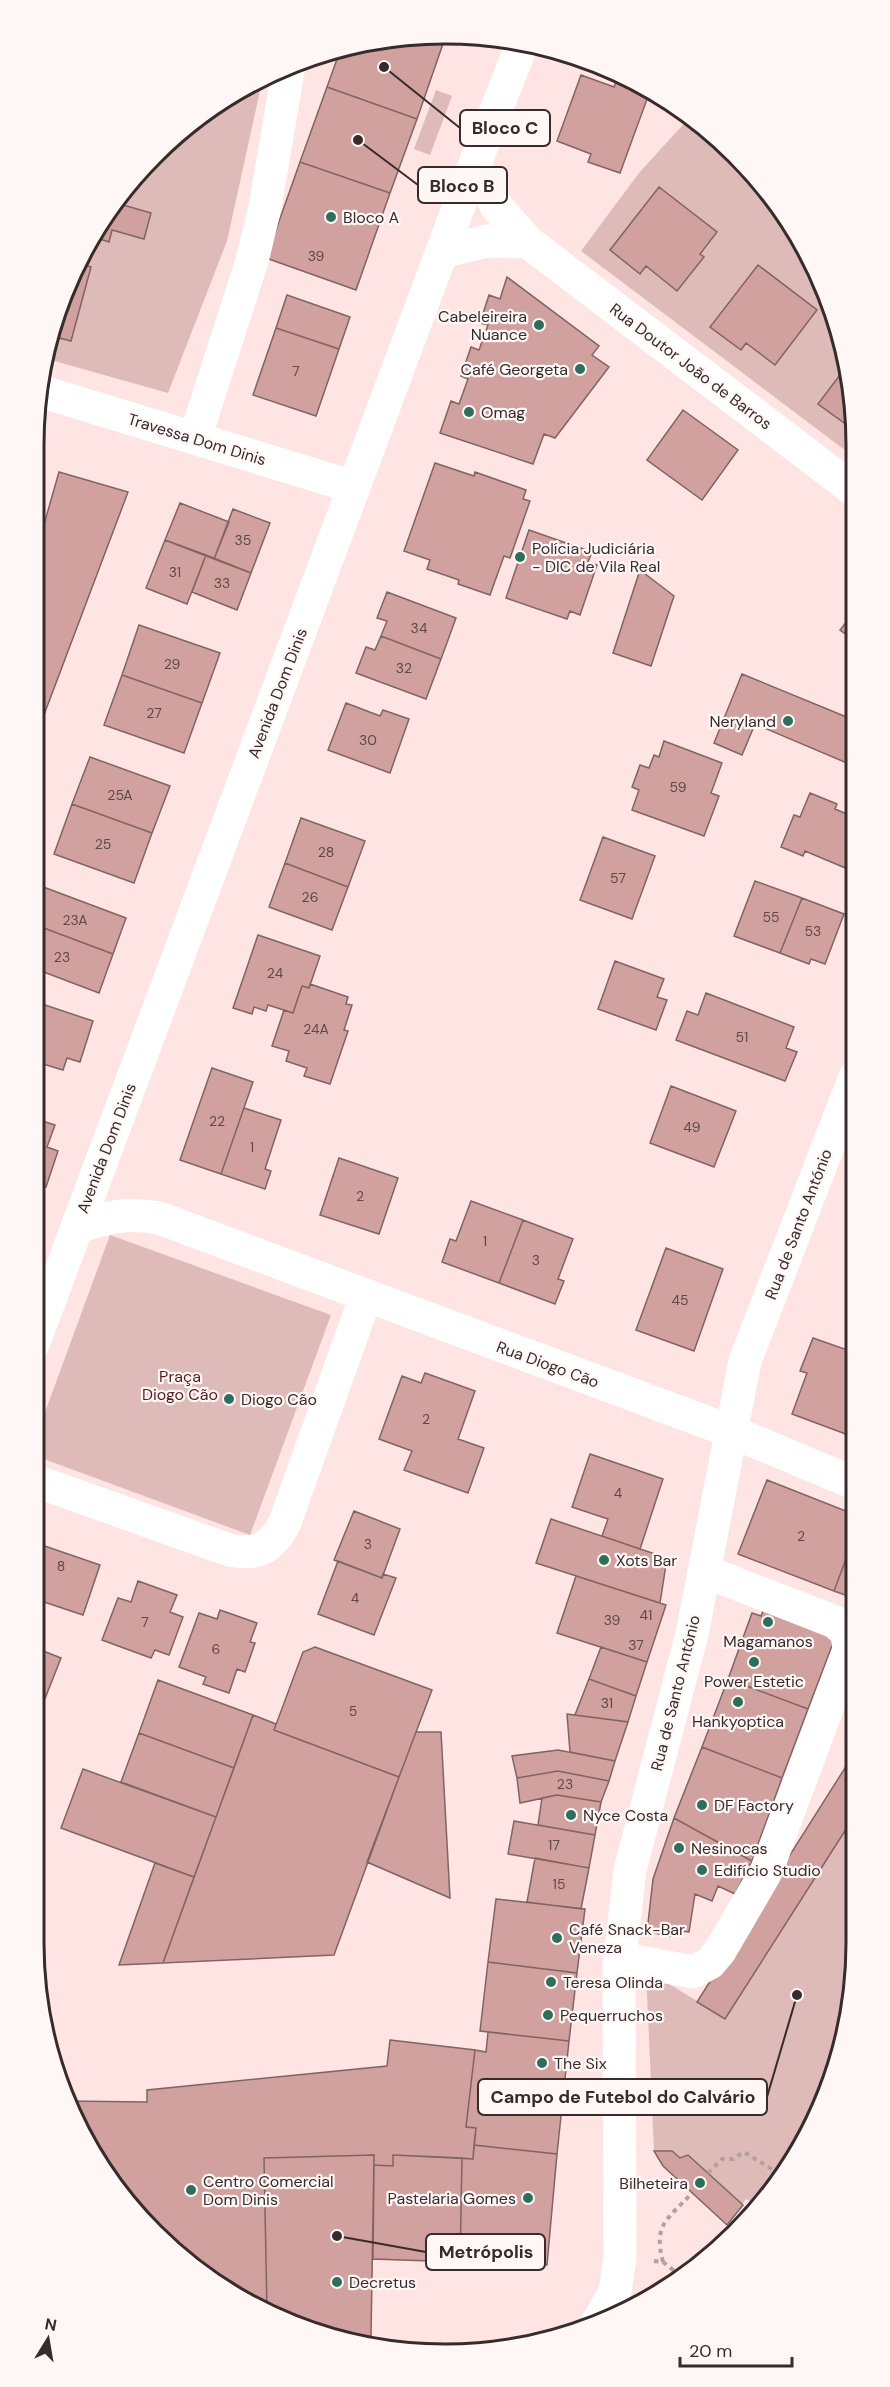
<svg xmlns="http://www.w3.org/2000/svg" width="890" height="2387" viewBox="0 0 890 2387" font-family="'DM Sans',sans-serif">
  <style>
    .green { fill: #debab8 }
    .building { fill: #d1a19f; stroke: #806463; stroke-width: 1.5 }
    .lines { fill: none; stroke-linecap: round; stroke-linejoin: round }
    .path { stroke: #b5a09f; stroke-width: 4; stroke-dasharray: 4.5 4.5; stroke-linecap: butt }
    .minor { stroke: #fff; stroke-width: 33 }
    .poi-dot { fill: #2e6e5b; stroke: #fef7f6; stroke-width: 2 }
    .labels { text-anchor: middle; stroke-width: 4.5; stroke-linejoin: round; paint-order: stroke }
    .number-label { font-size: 14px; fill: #5e4848 }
    .poi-label { font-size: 16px; fill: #372b2b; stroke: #fef7f6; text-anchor: start }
    .street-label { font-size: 16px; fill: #372b2b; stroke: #fef7f6 }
    .park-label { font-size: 16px; fill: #551b1d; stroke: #fef7f6 }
    .rim { fill: none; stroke: #372b2b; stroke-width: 3 }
    .leader { fill: none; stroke: #372b2b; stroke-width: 2 }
    .callout-dot { fill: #372b2b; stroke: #fef7f6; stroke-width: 2 }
    .callout { fill: #fef7f6; stroke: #372b2b; stroke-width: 2 }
    .callout-label { font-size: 18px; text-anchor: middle; font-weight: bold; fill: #372b2b }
  </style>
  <rect width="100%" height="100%" fill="#fee4e3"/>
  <path class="green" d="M263,77L227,241L168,393L44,358C59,246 161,123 263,77Z
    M436,90L452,96L430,155L414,149Z
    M690,117L755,174L815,263L853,391L854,457L581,251L639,173Z
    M110,1235L331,1315L250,1535L33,1455V1445Z
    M857,1749V1942L843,2049L814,2125L772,2193L759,2205L746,2199L727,2225L663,2166L654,2151L646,1970L697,2001Z"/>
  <path class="building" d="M446,35L417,119L327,87L341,48L392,36Z
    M581,75L614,87L618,77L650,91L620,173L588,162L591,154L557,141Z
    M327,87L417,119L390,193L300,162Z
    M300,162L390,193L356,290L266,258Z
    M659,187L717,232L700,254L704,257L677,291L646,266L640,274L610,250Z
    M113,202L151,213L144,239L112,230L109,242L94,237L86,265L76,262Z
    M76,262L91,267L71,341L48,335Z
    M758,265L817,310L775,365L746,343L741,350L710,327Z
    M507,277L599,346L592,355L609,367L555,438L544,434L533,464L440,433L451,401L459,404L468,379L461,376L471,347L479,350L488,325L480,323L489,295L500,299Z
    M287,295L350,317L339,349L276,328Z
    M276,328L339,349L316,416L253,395Z
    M846,367L853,391L854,430L818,404Z
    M683,410L738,450L702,500L647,460Z
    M435,463L474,476L475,472L526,490L523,499L530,501L510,558L504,556L490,595L458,584L459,580L427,569L430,560L404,551Z
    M59,472L128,492L33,744V563Z
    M180,503L229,522L214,559L165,540Z
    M233,509L270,523L251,573L214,559Z
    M529,530L592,552L588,562L597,565L580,615L570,611L567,619L506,598Z
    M165,540L206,555L187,604L146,588Z
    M206,555L251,573L237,610L192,592Z
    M640,570L674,596L651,666L613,653Z
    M387,592L456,618L441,659L381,636L387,621L377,618Z
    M854,612V640L840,630Z
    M139,625L220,653L202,703L122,675Z
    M381,636L441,659L426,699L356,673L366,647L375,650Z
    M742,674L849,718L854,707V766L755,724L742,755L714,743Z
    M122,675L202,703L184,753L104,725Z
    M346,703L380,716L383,710L409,719L390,773L328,750Z
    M664,741L722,763L711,793L719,796L704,836L632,810L639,790L632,787L640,765L649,768L654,755L659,757Z
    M90,757L170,786L152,833L72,804Z
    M810,793L837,804L835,809L854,817L855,872L805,851L803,856L781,847L794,815L800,817Z
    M72,804L152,833L134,883L54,854Z
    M301,818L365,841L348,887L285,863Z
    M603,837L655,856L632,919L580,900Z
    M285,863L348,887L332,930L269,907Z
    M755,881L802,898L780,953L734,936Z
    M38,885L126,918L113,954L33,924V900Z
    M802,898L844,914L825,964L811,959L809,964L780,953Z
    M33,924L113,954L99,993L33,968Z
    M258,935L320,956L309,988L302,986L293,1013L268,1005L266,1011L254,1007L252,1014L233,1008Z
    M615,961L664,979L657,997L667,1000L656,1030L598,1009Z
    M310,984L348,997L346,1004L352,1005L344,1030L348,1031L330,1084L304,1076L307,1068L286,1061L289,1051L272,1046L284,1010L293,1013L302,986L309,988Z
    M706,993L794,1027L786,1048L797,1052L785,1081L676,1040L687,1011L698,1015Z
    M33,1001L93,1021L80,1062L67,1058L63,1070L33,1061Z
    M212,1068L253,1082L221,1174L180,1160Z
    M671,1086L736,1111L714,1167L650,1143Z
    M244,1108L281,1120L265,1169L271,1171L265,1189L221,1174Z
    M33,1118L55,1125L47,1147L58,1151L46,1187L33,1183Z
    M339,1158L398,1178L379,1234L320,1215Z
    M471,1201L523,1220L499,1283L442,1262L450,1239L456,1241Z
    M523,1220L573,1239L558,1279L564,1281L555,1304L499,1283Z
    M666,1248L723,1269L694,1351L636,1330Z
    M855,1255V1284L846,1281Z
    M813,1338L856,1353V1423L851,1436L792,1414L807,1373L800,1371Z
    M425,1373L475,1391L458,1439L484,1448L468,1493L404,1470L412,1451L379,1439L402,1376L421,1383Z
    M856,1423V1438L851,1436Z
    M590,1454L663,1479L640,1549L602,1536L608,1519L572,1507Z
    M767,1480L856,1515V1532L834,1591L738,1554Z
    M354,1511L400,1529L382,1578L334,1560Z
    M551,1519L667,1558L660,1603L536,1563Z
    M856,1532V1599L834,1591Z
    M33,1542L100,1565L83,1615L38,1600L33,1608Z
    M338,1561L382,1578L383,1574L396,1578L374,1635L318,1614Z
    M576,1576L666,1605L647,1662L557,1633Z
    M138,1581L177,1595L170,1612L183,1617L169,1655L155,1650L151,1658L102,1640L118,1598L131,1602Z
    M766,1603L838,1630L808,1709L728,1679L752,1613L761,1616Z
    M220,1610L257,1623L250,1642L255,1643L245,1672L237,1669L229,1693L203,1684L206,1677L179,1667L199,1613L217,1619Z
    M33,1647L61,1658L46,1696L33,1691Z
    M315,1647L432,1690L399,1777L274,1730L303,1652Z
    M601,1647L647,1662L636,1696L589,1679Z
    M589,1679L636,1696L628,1722L575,1715Z
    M728,1679L808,1709L782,1778L702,1747Z
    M158,1680L253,1715L234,1768L139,1733Z
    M33,1691L46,1696L33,1731Z
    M567,1714L628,1722L615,1761L570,1752Z
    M253,1715L276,1724L274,1730L399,1777L334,1955L163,1963Z
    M416,1732H441L450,1898L367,1862Z
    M139,1733L234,1768L216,1817L121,1782Z
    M702,1747L782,1778L752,1861L674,1818Z
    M857,1749V1812L725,2019L697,2002Z
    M558,1750L615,1761L609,1781L558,1771L517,1778L512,1756Z
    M83,1769L216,1817L194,1877L61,1828Z
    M558,1771L609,1781L601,1802L557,1795L520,1803L517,1778Z
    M557,1795L601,1802L595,1835L538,1825L542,1798Z
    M674,1818L752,1861L735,1894L718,1886L712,1901L695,1894L689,1932L672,1930L671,1936L647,1932L653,1879Z
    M514,1821L595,1835L589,1868L508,1854Z
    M535,1858L589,1868L581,1909L527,1902Z
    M155,1863L194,1877L163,1963L119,1965Z
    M496,1899L585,1909L577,1973L488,1962Z
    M488,1962L577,1973L569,2041L480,2031Z
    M488,2032L569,2041L557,2154L474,2145L476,2128L466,2127L475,2050L486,2052Z
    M390,2040L475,2050L466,2127L476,2128L473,2159L393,2155V2166L374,2165V2155L264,2158L267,2311L239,2299L135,2213L88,2148L67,2101L147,2102V2090L387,2066Z
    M474,2145L557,2154L547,2265L460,2262L462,2158L473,2159Z
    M654,2151H672L680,2158L688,2155L743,2205L727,2225L663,2166Z
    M374,2155L371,2336L313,2332L267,2311L264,2158Z
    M393,2155L462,2158L460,2262L373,2259L374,2165L393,2166Z
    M323,2335L371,2336V2346Z"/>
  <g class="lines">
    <path class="path" d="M708,2173L722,2159H733L744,2152L783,2176
      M775,2188L768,2183L775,2171
      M654,2261L663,2262L682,2277
      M663,2262C653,2224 667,2220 692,2193"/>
    <path class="minor" d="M474,166L497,207L528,242L854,490
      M442,252L487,241L528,242
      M40,391L354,487
      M195,438L252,261L265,207L289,66
      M77,1228C105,1217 128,1212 159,1218L730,1431L856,1484
      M33,1345L474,166L523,42
      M33,1480L229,1550C258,1556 272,1548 285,1522L366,1296
      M620,1958L693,1972L710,1963L720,1951L766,1872L849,1650L847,1633L835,1622L704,1571
      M596,2325L615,2292L620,2257L619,1967L630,1870L692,1634L745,1361L855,1077"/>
  </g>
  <g class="poi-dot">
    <circle cx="331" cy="217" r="6"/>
    <circle cx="539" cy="325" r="6"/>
    <circle cx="580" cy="369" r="6"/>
    <circle cx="469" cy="412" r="6"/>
    <circle cx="520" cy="557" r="6"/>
    <circle cx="788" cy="721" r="6"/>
    <circle cx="229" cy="1399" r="6"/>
    <circle cx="604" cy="1560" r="6"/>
    <circle cx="768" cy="1622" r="6"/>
    <circle cx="754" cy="1662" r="6"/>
    <circle cx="738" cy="1702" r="6"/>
    <circle cx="702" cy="1805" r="6"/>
    <circle cx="571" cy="1815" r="6"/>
    <circle cx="679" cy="1848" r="6"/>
    <circle cx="702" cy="1870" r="6"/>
    <circle cx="557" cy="1938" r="6"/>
    <circle cx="551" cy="1982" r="6"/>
    <circle cx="548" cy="2015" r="6"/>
    <circle cx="542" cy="2063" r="6"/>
    <circle cx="700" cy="2183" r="6"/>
    <circle cx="191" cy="2190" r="6"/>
    <circle cx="528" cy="2198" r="6"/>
    <circle cx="337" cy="2282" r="6"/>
  </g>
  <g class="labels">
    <g class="number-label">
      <text x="316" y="261">39</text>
      <text x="296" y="376">7</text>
      <text x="243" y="545">35</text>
      <text x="175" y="577">31</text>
      <text x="222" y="588">33</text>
      <text x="419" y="633">34</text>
      <text x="172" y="669">29</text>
      <text x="404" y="673">32</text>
      <text x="154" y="718">27</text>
      <text x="368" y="745">30</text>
      <text x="678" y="792">59</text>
      <text x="120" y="800">25A</text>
      <text x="103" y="849">25</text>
      <text x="326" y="857">28</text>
      <text x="618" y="883">57</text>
      <text x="310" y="902">26</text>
      <text x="771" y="922">55</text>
      <text x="75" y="925">23A</text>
      <text x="813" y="936">53</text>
      <text x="62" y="962">23</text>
      <text x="275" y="978">24</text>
      <text x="316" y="1034">24A</text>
      <text x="742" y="1042">51</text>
      <text x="217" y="1126">22</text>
      <text x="692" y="1132">49</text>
      <text x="252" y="1152">1</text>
      <text x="360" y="1201">2</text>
      <text x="485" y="1246">1</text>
      <text x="536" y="1265">3</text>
      <text x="680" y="1305">45</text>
      <text x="426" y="1424">2</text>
      <text x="618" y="1498">4</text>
      <text x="801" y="1541">2</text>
      <text x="368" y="1549">3</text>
      <text x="61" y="1571">8</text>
      <text x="355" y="1603">4</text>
      <text x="646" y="1620">41</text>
      <text x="612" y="1625">39</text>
      <text x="145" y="1627">7</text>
      <text x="636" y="1650">37</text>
      <text x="216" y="1654">6</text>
      <text x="607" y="1708">31</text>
      <text x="353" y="1716">5</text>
      <text x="565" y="1789">23</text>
      <text x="554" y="1850">17</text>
      <text x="559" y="1889">15</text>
    </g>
    <g class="poi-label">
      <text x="343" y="223">Bloco A</text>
      <text x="527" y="322" text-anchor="end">Cabeleireira<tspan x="527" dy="18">Nuance</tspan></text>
      <text x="568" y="375" text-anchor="end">Café Georgeta</text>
      <text x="481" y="418">Omag</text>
      <text x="532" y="554">Polícia Judiciária<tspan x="532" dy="18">- DIC de Vila Real</tspan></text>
      <text x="776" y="727" text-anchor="end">Neryland</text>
      <text x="241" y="1405">Diogo Cão</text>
      <text x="616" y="1566">Xots Bar</text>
      <text x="768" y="1647" text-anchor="middle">Magamanos</text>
      <text x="754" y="1687" text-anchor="middle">Power Estetic</text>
      <text x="738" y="1727" text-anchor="middle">Hankyoptica</text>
      <text x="714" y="1811">DF Factory</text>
      <text x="583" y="1821">Nyce Costa</text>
      <text x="691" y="1854">Nesinocas</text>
      <text x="714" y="1876">Edifício Studio</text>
      <text x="569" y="1935">Café Snack-Bar<tspan x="569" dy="18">Veneza</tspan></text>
      <text x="563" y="1988">Teresa Olinda</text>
      <text x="560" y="2021">Pequerruchos</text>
      <text x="554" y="2069">The Six</text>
      <text x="203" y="2187">Centro Comercial<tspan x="203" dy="18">Dom Dinis</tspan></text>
      <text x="688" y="2189" text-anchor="end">Bilheteira</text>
      <text x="516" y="2204" text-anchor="end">Pastelaria Gomes</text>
      <text x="349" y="2288">Decretus</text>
    </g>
    <g class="street-label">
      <text transform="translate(691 366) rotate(37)" y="6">Rua Doutor João de Barros</text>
      <text transform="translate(197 439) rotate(17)" y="6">Travessa Dom Dinis</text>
      <text transform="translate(277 693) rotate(-69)" y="6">Avenida Dom Dinis</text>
      <text transform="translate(106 1148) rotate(-69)" y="6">Avenida Dom Dinis</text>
      <text transform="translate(798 1224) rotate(-69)" y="6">Rua de Santo António</text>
      <text transform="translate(548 1364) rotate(20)" y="6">Rua Diogo Cão</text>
      <text transform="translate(675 1693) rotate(-76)" y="6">Rua de Santo António</text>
    </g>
    <g class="park-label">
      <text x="180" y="1382">Praça<tspan x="180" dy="18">Diogo Cão</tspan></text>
    </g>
  </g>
  <path d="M0 0H890V2387H0ZM445 44H445A401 401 0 0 1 846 445V1943A401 401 0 0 1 445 2344H445A401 401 0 0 1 44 1943V445A401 401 0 0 1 445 44Z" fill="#fef7f6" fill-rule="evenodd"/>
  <path class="rim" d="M445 44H445A401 401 0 0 1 846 445V1943A401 401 0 0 1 445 2344H445A401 401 0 0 1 44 1943V445A401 401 0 0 1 445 44Z"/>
  <path class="leader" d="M384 67L460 128M358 140L418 185M797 1995L767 2097M337 2236L426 2252"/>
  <g class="callout-dot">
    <circle cx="384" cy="67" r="6"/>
    <circle cx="358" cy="140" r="6"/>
    <circle cx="797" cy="1995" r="6"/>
    <circle cx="337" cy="2236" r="6"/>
  </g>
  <g class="callout">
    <rect x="460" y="110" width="90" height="36" rx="6"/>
    <rect x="418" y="167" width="89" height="36" rx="6"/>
    <rect x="478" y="2079" width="289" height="36" rx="6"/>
    <rect x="426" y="2234" width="119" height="36" rx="6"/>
  </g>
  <g class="callout-label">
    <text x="505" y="134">Bloco C</text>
    <text x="462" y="192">Bloco B</text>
    <text x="623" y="2103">Campo de Futebol do Calvário</text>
    <text x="486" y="2258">Metrópolis</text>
  </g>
  <g transform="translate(48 2339) rotate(11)" stroke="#fef7f6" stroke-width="4.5" paint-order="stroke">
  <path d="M0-4.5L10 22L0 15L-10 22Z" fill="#372b2b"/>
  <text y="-9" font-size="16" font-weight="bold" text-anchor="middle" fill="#372b2b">N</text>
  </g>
  <path d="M680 2357v9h112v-9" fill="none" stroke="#372b2b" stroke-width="3"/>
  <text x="689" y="2357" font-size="18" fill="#372b2b" stroke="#fef7f6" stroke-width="4.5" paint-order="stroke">20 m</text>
</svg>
